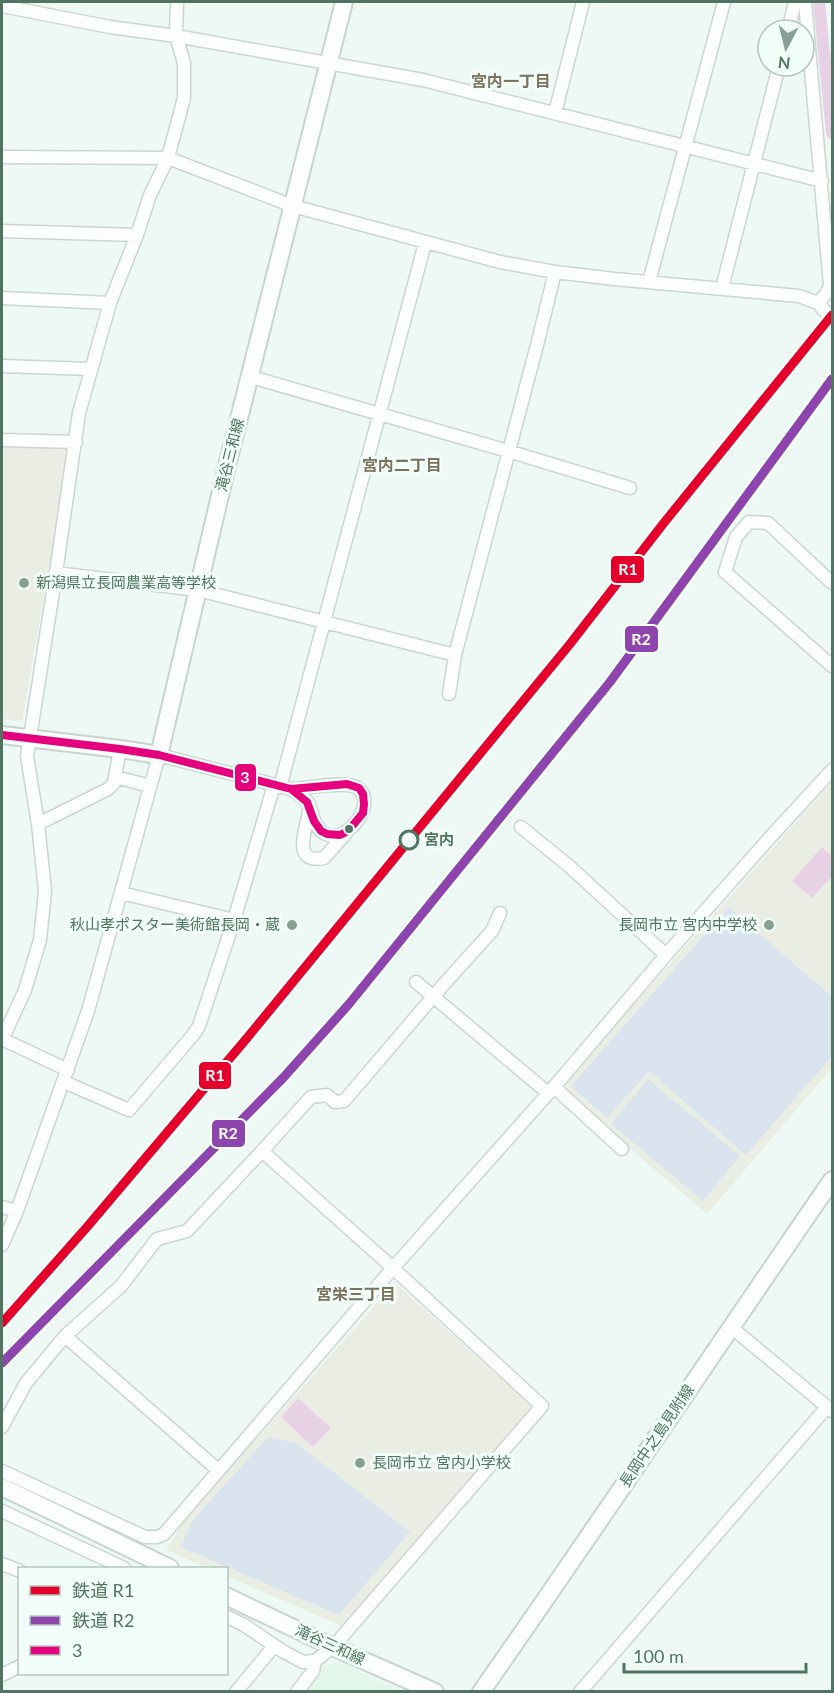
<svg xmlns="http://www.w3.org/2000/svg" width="834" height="1693" viewBox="0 0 834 1693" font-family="Lato,'Noto Sans JP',sans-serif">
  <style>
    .commercial { fill: #e3f6ec }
    .education { fill: #eaede4 }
    .green { fill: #dae4ee }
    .water { fill: #e6d2e4 }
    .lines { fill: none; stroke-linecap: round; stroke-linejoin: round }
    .canal { stroke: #e6d2e4; stroke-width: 12 }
    .minor-casing { stroke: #cbd6d1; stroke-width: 15 }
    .secondary-casing { stroke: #c8d5cf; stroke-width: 20 }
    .minor { stroke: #fcfefe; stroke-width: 12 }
    .secondary { stroke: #fcfefe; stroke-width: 16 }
    .rail-casing { stroke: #e6e6e4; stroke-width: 6 }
    .rail { stroke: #f2fefa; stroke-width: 4; stroke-dasharray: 11; stroke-linecap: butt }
    .bus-1-casing { stroke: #f2fefa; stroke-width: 12 }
    .bus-1 { stroke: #e5007d; stroke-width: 8 }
    .rail-1-casing { stroke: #f2fefa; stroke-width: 14 }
    .rail-2-casing { stroke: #f2fefa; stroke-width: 14 }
    .rail-1 { stroke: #e4002b; stroke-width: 9 }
    .rail-2 { stroke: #8e44ad; stroke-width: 9 }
    .poi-dot { fill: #87a294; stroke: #f2fefa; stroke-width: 2 }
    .bus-dot { fill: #50745f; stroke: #f2fefa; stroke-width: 2 }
    .stop-dot { fill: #f2fefa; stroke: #50745f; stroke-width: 3 }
    .labels { text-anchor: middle; stroke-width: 6; stroke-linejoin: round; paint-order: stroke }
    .street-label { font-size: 15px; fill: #50745f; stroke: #f2fefa }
    .poi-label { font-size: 15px; fill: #50745f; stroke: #f2fefa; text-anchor: start }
    .stop-label { font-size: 15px; font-weight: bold; fill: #50745f; stroke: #f2fefa; text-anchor: start }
    .neighbourhood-label { font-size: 16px; font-weight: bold; fill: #7b735b; stroke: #f2fefa }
    .line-badge { stroke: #f2fefa; stroke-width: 2 }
    .badge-label { font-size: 16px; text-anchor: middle; font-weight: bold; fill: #fff }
  </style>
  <rect width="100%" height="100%" fill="#eef8f5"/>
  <path class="commercial" d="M334,1663L345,1664L401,1691L302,1692L323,1667Z"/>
  <path class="education" d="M2,446L70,447L22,721L2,719Z
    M832,782V1068L707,1214L559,1088Z
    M395,1283L533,1407L344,1627L227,1576L226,1568H208L166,1550L185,1519Z"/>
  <path class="green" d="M729,907L832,997V1056L746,1155L649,1071L607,1118L571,1086Z
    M648,1079L740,1156L703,1201L611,1124Z
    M268,1437L296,1443L410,1532L339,1615L181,1547L192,1521Z"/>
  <path class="water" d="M822,847L832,856V876L812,898L792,881Z
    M298,1398L331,1428L313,1447L281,1417Z"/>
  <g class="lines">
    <path class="canal" d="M819,2L832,133"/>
    <defs>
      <path id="minor" d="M805,2L830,286L826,294L818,303
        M2,6L110,27L176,36L423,80L822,181
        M788,30L795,2
        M555,113L583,2
        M2,157L168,158L293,206L500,262L555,272L614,279L799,296L818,303L832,320
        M2,231L137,235
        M649,282L724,2
        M722,288L779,66
        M2,298L110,303
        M2,366L90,369
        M251,377L508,451L630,488
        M2,440L76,442
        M56,573L198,590L455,655
        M832,583L768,523L749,522L736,537L725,572L832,666
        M449,694L455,655L537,345L555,272
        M116,777L150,786
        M280,787L425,243
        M309,811C307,827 290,865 324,858L347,832
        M38,824L108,789L114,783L120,749
        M521,827L569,866L666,955
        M121,893L234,920
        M416,982L548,1093
        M2,1039L68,1070
        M2,1040L25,990L40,940L45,891L38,824L27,756L56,573L79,413L110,303L137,235L150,195L168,158L184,98V63L176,36L177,2
        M64,1082L129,1110L193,1035L199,1026L234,920L274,785
        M554,1087L622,1149
        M262,1151L311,1097L327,1095L335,1102L344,1101L444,984L492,931L500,913
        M2,1207L17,1211
        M2,1245L17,1211L88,1011L159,755L291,789C307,789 349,779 359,789C376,805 348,842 328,835C314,830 313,815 309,804C306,798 296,793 291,789
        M731,1327L832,1411
        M65,1336L218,1470
        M2,1427L26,1383L65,1336L121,1286L157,1239L187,1231L262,1151L393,1268L542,1406L333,1647L315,1661L303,1662L284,1652L244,1625L226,1616
        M2,1471L145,1537H157L164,1534L393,1268L554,1087L666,955L774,833L832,770
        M2,1511L124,1568
        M2,1564L20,1571
        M2,1675L20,1666
        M236,1692L274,1646
        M297,1692L313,1671L315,1661
        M580,1692L827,1407"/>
      <path id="secondary" d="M2,735L120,749L159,755L226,470L344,2
        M2,1487L170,1568
        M226,1596L333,1647L435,1692
        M481,1692C600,1522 715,1350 832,1180"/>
    </defs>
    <use href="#minor" class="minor-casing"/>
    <use href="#secondary" class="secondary-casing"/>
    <use href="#minor" class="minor"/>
    <use href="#secondary" class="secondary"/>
    <defs>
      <path id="rail" d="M663,524L832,315
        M2,1363L283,1078L349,1004L610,682L832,379"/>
    </defs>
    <use href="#rail" class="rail-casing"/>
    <use href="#rail" class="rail"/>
    <defs>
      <path id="bus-1" d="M2,735L120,749L159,755L291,789L347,784L359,788L363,794L364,804L363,813L348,831L340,835L327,834L321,831L314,821L307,802L291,789"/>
    </defs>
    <use href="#bus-1" class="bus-1-casing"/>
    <use href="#bus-1" class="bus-1"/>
    <defs>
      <path id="rail-1" d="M2,1323L87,1227L247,1038L570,644L663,524L832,315"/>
      <path id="rail-2" d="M2,1363L283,1078L349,1004L610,682L832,379"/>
    </defs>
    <use href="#rail-1" class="rail-1-casing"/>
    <use href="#rail-2" class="rail-2-casing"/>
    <use href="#rail-1" class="rail-1"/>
    <use href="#rail-2" class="rail-2"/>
  </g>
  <g class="poi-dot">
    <circle cx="24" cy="583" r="6"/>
    <circle cx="292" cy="925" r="6"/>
    <circle cx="769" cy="925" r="6"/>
    <circle cx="360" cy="1463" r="6"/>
  </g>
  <circle class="bus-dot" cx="349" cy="829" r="5"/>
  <circle class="stop-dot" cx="409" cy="840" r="9"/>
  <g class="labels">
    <g class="street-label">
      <text transform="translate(230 455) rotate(-76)" y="5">滝谷三和線</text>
      <text transform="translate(657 1436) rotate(-56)" y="5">長岡中之島見附線</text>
      <text transform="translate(330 1645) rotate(25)" y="5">滝谷三和線</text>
    </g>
    <g class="poi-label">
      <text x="36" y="588">新潟県立長岡農業高等学校</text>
      <text x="280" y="930" text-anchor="end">秋山孝ポスター美術館長岡・蔵</text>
      <text x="757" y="930" text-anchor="end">長岡市立 宮内中学校</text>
      <text x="372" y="1468">長岡市立 宮内小学校</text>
    </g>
    <g class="stop-label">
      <text x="424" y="845">宮内</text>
    </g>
    <g class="neighbourhood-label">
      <text x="511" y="87">宮内一丁目</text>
      <text x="402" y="471">宮内二丁目</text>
      <text x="356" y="1300">宮栄三丁目</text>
    </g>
  </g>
  <g class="line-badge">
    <rect x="610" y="555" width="35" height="29" rx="6" fill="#e4002b"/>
    <rect x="624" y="625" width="35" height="28" rx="6" fill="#8e44ad"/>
    <rect x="234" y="763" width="23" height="29" rx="6" fill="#e5007d"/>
    <rect x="198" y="1061" width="34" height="29" rx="6" fill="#e4002b"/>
    <rect x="211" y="1119" width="35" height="29" rx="6" fill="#8e44ad"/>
  </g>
  <g class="badge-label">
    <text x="628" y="575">R1</text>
    <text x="641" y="645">R2</text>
    <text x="245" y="783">3</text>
    <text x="215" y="1081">R1</text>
    <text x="228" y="1139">R2</text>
  </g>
  <rect width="834" height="1693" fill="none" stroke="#50745f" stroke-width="6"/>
  <rect x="18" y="1567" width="210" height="108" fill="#f2fefa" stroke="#b1c7bc" stroke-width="1.5"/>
  <rect x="30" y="1586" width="30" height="9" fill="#e4002b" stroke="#b1c7bc" stroke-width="1.5"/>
  <text x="72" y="1597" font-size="18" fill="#50745f">鉄道 R1</text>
  <rect x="30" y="1616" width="30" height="9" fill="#8e44ad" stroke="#b1c7bc" stroke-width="1.5"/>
  <text x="72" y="1627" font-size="18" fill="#50745f">鉄道 R2</text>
  <rect x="30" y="1646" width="30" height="9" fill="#e5007d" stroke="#b1c7bc" stroke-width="1.5"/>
  <text x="72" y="1657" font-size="18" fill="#50745f">3</text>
  <g transform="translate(786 48) rotate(187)"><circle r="28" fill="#f2fefa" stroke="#b1c7bc" stroke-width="1.5"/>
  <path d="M0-4.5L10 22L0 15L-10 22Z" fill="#87a294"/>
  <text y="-9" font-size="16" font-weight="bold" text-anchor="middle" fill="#50745f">N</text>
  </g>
  <path d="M624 1663v9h182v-9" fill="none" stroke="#50745f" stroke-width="3"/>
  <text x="633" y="1663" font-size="18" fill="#50745f" stroke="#f2fefa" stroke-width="4.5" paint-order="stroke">100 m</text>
</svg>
